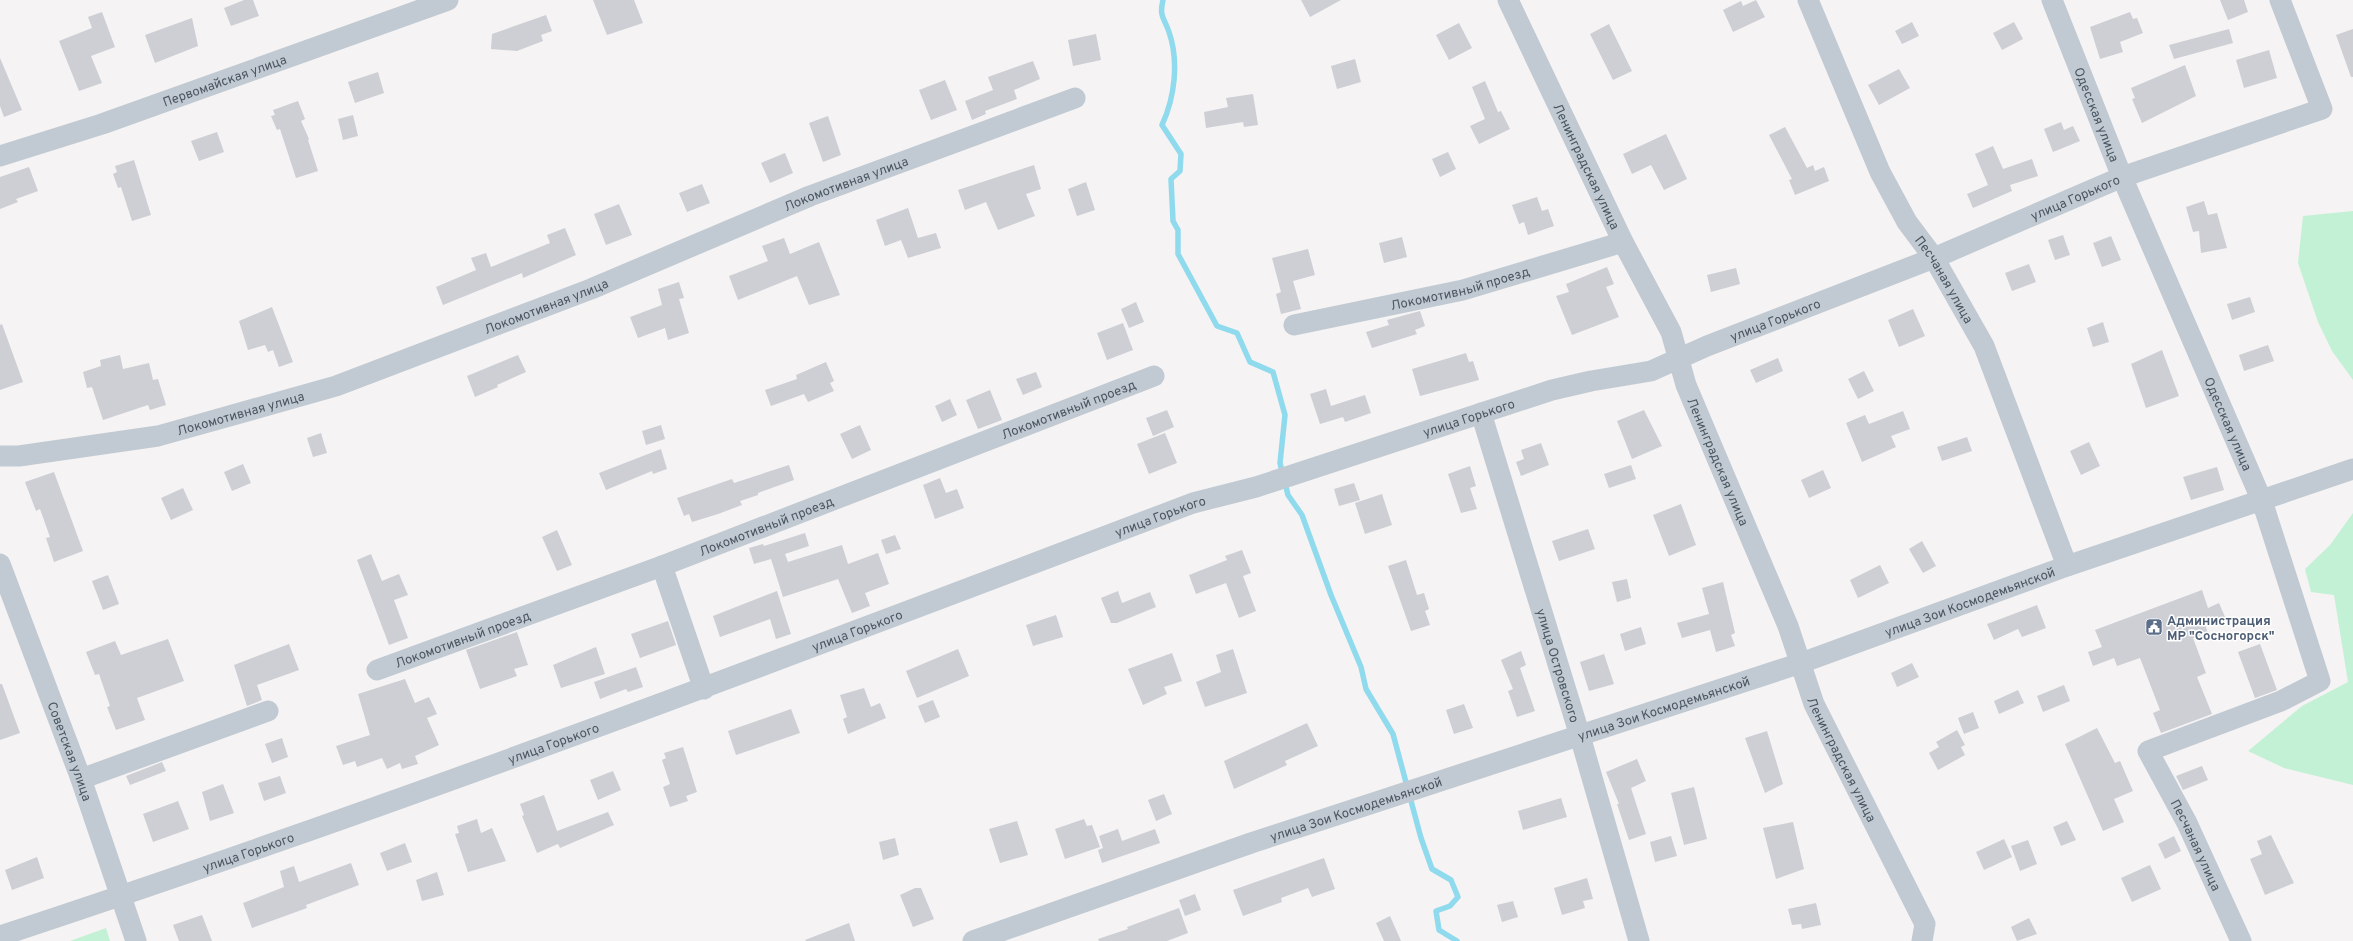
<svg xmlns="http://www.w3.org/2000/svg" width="2353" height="941" viewBox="0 0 2353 941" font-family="Overpass,sans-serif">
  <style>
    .green { fill: #c3f1d5 }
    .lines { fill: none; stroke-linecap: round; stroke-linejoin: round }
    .stream { stroke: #90daee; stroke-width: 5.5 }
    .building { fill: #cdcfd5 }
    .minor { stroke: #c1cad2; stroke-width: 21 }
    .labels { text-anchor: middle; stroke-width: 3; stroke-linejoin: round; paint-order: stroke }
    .street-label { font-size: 13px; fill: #4a5661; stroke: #fff }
    .service-label { font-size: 13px; font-weight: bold; fill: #4e5e75; stroke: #fff; text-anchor: start }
  </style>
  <rect width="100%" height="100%" fill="#f5f3f3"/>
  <path class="green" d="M2353,211V380L2332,351L2318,322L2298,263L2303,216Z
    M2353,513V785L2284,768L2248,751L2302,706L2348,682L2334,595L2311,592L2305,569L2330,545Z
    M106,928L110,941H70Z"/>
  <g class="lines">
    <path class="stream" d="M1163,0C1159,17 1164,17 1169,32C1179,61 1175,97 1162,125L1181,154L1180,171L1171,179L1173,221L1178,230V254L1217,326L1237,333L1250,362L1273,372L1285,415L1280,463L1288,495L1302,515L1331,595L1361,667L1366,689L1393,734L1421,838L1432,869L1451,880L1458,897L1450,906L1436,911L1439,930L1457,941"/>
  </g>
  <path class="building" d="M244,0H253L259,16L231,26L224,8Z
    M593,0H634L643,23L607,35Z
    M1301,0H1341L1310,17Z
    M1756,0L1765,17L1733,32L1723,10L1741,1L1743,6Z
    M2220,0H2244L2248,12L2228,20Z
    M102,12L115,47L91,56L102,83L79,91L59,41L92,28L88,17Z
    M2130,12L2133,19L2137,18L2143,33L2120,42L2123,52L2100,59L2090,27Z
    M546,15L552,31L541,35L543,41L517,51L491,49L492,34Z
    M192,18L198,46L155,63L145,35Z
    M1912,22L1919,36L1902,44L1895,31Z
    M2014,22L2023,39L2002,50L1993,33Z
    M1459,23L1472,48L1449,60L1436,35Z
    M1609,24L1632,71L1613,80L1590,34Z
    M2229,29L2233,43L2174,59L2169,45Z
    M2353,29V77H2351L2336,35Z
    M1096,34L1101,60L1073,66L1068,40Z
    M2269,50L2277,78L2244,88L2236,60Z
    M0,58L22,110L4,117L0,106Z
    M1355,59L1361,82L1337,89L1331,66Z
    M1033,61L1040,79L1014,90L1017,99L985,111L986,114L972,120L965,101L993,90L988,77Z
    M2185,65L2196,96L2142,123L2132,99L2135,98L2131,88Z
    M1899,69L1910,88L1879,105L1868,85Z
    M378,72L384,93L355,103L348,82Z
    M945,80L957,110L931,120L919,90Z
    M1485,81L1498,112L1501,111L1510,129L1479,144L1470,126L1485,119L1472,87Z
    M1253,94L1258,125L1244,127L1243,122L1206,128L1204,112L1228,107L1226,98Z
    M298,101L305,119L301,121L309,139L308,140L318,171L296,178L280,129L277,130L271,116L275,115L273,110Z
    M353,115L358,136L343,140L338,119Z
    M828,116L841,155L823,162L809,123Z
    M2061,122L2064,130L2073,126L2080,141L2053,152L2044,129Z
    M1785,127L1807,168L1813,165L1815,171L1824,167L1829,181L1795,195L1789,180L1792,179L1769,135Z
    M217,132L224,152L199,161L191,141Z
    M1666,134L1687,179L1664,190L1651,165L1632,174L1623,154Z
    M1993,146L2003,169L2032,159L2038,176L2010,185L2012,191L1973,208L1967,194L1988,185L1975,154Z
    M1448,152L1456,169L1440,177L1432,159Z
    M785,153L793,173L770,183L761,163Z
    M134,160L151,215L132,221L121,187L118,188L113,174L117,172L115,166Z
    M1034,165L1041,189L1026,194L1035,216L998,230L986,202L965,210L958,190Z
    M29,167L38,191L16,199L18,202L0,209V177Z
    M1086,182L1095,210L1077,216L1068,189Z
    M702,184L710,203L687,212L679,193Z
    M1537,197L1542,211L1548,209L1554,226L1528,235L1524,222L1519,224L1512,205Z
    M2204,201L2208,215L2217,213L2227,248L2201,253L2199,231L2193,232L2186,207Z
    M619,204L632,235L606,245L594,214Z
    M908,208L918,238L936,233L941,248L908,258L901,240L885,246L876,220Z
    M565,228L576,255L523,278L522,273L443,305L436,287L476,270L471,258L486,253L491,267L550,243L547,235Z
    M2063,235L2070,255L2055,260L2048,240Z
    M2111,236L2121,260L2102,267L2093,243Z
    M1402,237L1407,257L1384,263L1379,243Z
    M784,238L790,254L819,242L840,295L809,305L797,276L738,300L729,276L768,261L762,246Z
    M1308,249L1315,275L1293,281L1301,309L1281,314L1276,294L1281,292L1272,258Z
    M2029,264L2036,282L2012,291L2005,273Z
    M1607,267L1614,284L1606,287L1619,317L1572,335L1556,296L1569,292L1566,284Z
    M1736,268L1740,284L1711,292L1707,275Z
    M679,282L684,298L679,299L689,333L668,340L665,328L638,338L630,317L662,305L658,289Z
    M2250,297L2255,312L2232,320L2227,304Z
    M1136,302L1144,322L1129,328L1121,309Z
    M272,307L293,362L279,367L273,350L268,352L265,345L248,350L239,321Z
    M1913,309L1925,336L1899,347L1888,320Z
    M1420,311L1425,326L1415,330L1417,334L1372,348L1366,332L1389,325L1387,320Z
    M2103,322L2109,342L2093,347L2087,328Z
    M1123,323L1133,350L1107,360L1097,333Z
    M2,324L23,382L0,390V325Z
    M2268,345L2274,361L2244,371L2239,355Z
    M2162,350L2179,396L2146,408L2131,364Z
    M1466,353L1469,362L1473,361L1479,380L1420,396L1412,369Z
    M120,355L123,369L149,363L153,380L158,379L166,405L150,410L148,405L103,420L92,387L87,388L83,372L101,366L100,360Z
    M518,355L526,372L497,385L498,387L475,397L467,376Z
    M1778,358L1783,371L1756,383L1750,370Z
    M826,362L834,381L830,383L834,391L808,402L804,394L771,406L765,390L797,379L796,375Z
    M1864,371L1874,391L1858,399L1848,379Z
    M1036,372L1042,387L1023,395L1016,379Z
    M1326,389L1331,406L1365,395L1371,413L1345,422L1343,417L1320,424L1310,394Z
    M990,390L1002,420L978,429L966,400Z
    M950,399L957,415L942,422L935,406Z
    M1167,410L1174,427L1153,436L1146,418Z
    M1644,410L1662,446L1632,459L1617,421Z
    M1903,411L1910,429L1891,436L1896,447L1862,462L1846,423L1865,415L1869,424Z
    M661,425L665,439L646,445L642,431Z
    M860,425L871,450L852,459L840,434Z
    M321,433L327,453L313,457L307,438Z
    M1165,433L1177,463L1149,474L1137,444Z
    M1967,437L1972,451L1942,461L1937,447Z
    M2089,442L2100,466L2081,475L2070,451Z
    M1541,443L1549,465L1521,476L1516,462L1524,459L1521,450Z
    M661,449L667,469L653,474L652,471L606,490L599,473Z
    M243,464L251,483L232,491L224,472Z
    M789,465L794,480L758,493V495L740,501L742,505L718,514L692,522L689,514L684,516L677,498L732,479L734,483Z
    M1631,465L1636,479L1609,488L1604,474Z
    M1470,466L1476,486L1470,488L1477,509L1461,513L1448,474Z
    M2217,467L2224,490L2191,500L2183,477Z
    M1823,470L1831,488L1809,498L1801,480Z
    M54,472L83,551L54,562L46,538L50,537L40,509L36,511L25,482Z
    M940,478L946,493L957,489L964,508L935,519L923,485Z
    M1354,483L1360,500L1339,506L1334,489Z
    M183,488L193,510L171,520L161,498Z
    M1382,494L1392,525L1365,534L1355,503Z
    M1681,504L1696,545L1669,556L1653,515Z
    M1588,529L1595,549L1559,561L1552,541Z
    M557,530L572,565L557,571L542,537Z
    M805,533L809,546L785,554L788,562L842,545L848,564L878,553L889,584L865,593L870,606L852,613L838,579L783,597L771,559L754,564L749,548L763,544L764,546Z
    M895,535L901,549L886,554L881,540Z
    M1922,541L1936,566L1923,573L1909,549Z
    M1242,550L1251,573L1243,576L1256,611L1239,618L1226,583L1196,594L1189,575L1227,560L1225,556Z
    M371,554L382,581L399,574L408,595L394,600L408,638L389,645L357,560Z
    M1406,560L1417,595L1424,593L1429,609L1425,611L1430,625L1411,631L1388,566Z
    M1880,565L1889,583L1858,598L1850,580Z
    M108,575L119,604L103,610L92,581Z
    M1627,579L1631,598L1617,602L1612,582Z
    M1723,582L1735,633L1731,635L1735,646L1716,652L1710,630L1682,638L1677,623L1709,614L1702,588Z
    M2202,590L2208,608L2219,603L2225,617L2205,624L2208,633L2193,638L2206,673L2197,677L2212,714L2161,733L2153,713L2160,710L2140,658L2117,666L2114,658L2093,666L2088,652L2102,647L2095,630Z
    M777,591L791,634L776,639L770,619L720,637L713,616Z
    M1118,591L1122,603L1150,592L1156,607L1117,623H1111L1101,598Z
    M2037,605L2046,628L2022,637L2018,629L1994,640L1987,624Z
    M1056,615L1063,637L1033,646L1026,625Z
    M668,621L676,645L640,658L631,634Z
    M1641,627L1646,644L1625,651L1620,634Z
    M517,632L528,665L514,669L517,676L480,689L466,650Z
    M168,639L184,681L137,698L145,720L116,730L107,707L110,706L99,674L95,675L86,652L115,641L121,655Z
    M289,644L299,670L257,685L262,700L247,706L234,665Z
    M2260,644L2277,690L2255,698L2238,652Z
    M596,647L605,674L561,688L553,665Z
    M958,649L969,676L917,698L906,671Z
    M1233,649L1247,693L1205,707L1196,682L1221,672L1216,655Z
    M1521,651L1526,665L1520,668L1535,711L1517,717L1508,691L1513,689L1501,660Z
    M1172,653L1182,681L1164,687L1167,694L1143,705L1128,669Z
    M1604,654L1614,684L1589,691L1580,662Z
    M1912,663L1919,677L1897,687L1891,673Z
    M636,667L643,687L628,692L626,689L600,699L594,682Z
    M405,679L415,703L429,697L437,714L427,718L439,745L415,756L418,764L402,769L400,763L387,769L382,758L357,767L355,761L343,765L336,746L370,735L358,694Z
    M0,684H2L20,733L0,740Z
    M2064,685L2070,701L2043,712L2037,696Z
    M864,688L871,707L880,703L886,718L848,734L843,719L847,717L840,695Z
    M2018,690L2024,703L1999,714L1994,701Z
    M933,700L940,717L925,723L918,706Z
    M1464,704L1473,728L1454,734L1446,710Z
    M791,709L800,733L736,755L728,731Z
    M1973,712L1979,728L1964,734L1958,718Z
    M1307,723L1318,746L1285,761L1287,765L1234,789L1224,761Z
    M2097,728L2115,763L2120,761L2133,791L2114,799L2124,822L2103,831L2065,744Z
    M1957,730L1965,745L1961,747L1965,755L1938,770L1929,753L1939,747L1936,742Z
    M1767,731L1783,784L1765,793L1745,738Z
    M282,738L288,757L272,763L265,744Z
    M683,747L697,792L686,796L688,801L670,807L663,787L670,784L662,760L666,758L664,753Z
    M1637,759L1646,781L1631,788L1646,834L1629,840L1617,804H1619L1606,772Z
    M162,762L166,771L130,785L126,776Z
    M2202,766L2208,780L2183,790L2176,776Z
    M613,771L621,790L598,800L590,780Z
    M280,776L286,793L264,801L258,783Z
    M223,784L234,813L210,821L202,792Z
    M1694,787L1707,839L1684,845L1671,793Z
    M1164,794L1172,814L1156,821L1148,800Z
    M544,795L557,831L608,812L614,825L560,848L558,844L537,853L522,816L524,815L520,804Z
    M1561,798L1567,817L1523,830L1518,811Z
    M178,801L189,829L153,842L143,814Z
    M477,819L481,833L492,828L506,861L468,872L455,834L459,833L457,826Z
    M1084,819L1087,826L1092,825L1100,847L1065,859L1055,829Z
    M1017,821L1028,855L1000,863L989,829Z
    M2067,821L2076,840L2061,846L2053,827Z
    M1793,822L1804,869L1776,879L1763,828Z
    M1118,829L1122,841L1155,829L1160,843L1102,863L1098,850L1103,848L1099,836Z
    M2271,835L2294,883L2265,895L2250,859L2262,854L2257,841Z
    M1671,836L1677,856L1655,862L1650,842Z
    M2174,836L2181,851L2165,859L2158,844Z
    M895,838L899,855L883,860L879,842Z
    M2004,839L2012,857L1984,870L1976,852Z
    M2028,840L2037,864L2020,871L2011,846Z
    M405,843L412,862L387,871L380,853Z
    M37,857L44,878L12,890L5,870Z
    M1324,858L1335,889L1312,897L1308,888L1281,898L1282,902L1243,916L1233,890Z
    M351,863L359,885L306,905L307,908L252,928L243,903L284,887L280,871L294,866L299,882Z
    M2150,865L2161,889L2132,902L2121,878Z
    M437,872L444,895L422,901L416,880Z
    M1587,878L1593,899L1583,901L1585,908L1562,915L1554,888Z
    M915,888H921L934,919L913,927L900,895Z
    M1195,894L1201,910L1185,916L1179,900Z
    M1513,901L1518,917L1502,922L1497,905Z
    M1816,903L1821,925L1802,929L1801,924L1792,925L1788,909Z
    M1179,908L1188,933L1167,941H1099L1098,939L1128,929L1127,927Z
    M202,915L212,941H179L173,925Z
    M1390,916L1401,941H1384L1376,923Z
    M2029,918L2037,934L2017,941L2011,927Z
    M849,923L855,941H806L805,940Z"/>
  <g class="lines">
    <g class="minor">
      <path id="s1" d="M1508,0L1623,242L1671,332L1686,385L1788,626L1814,704L1925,924L1922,941"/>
      <path id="s2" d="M1808,0L1880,172L1907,222L1934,258L1984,346L2067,566"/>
      <path id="s3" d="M2052,0L2122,177L2262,501L2320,681L2281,701L2148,751L2187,823L2241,941"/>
      <path id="s4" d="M0,156L102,124L448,0"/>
      <path id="s5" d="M1294,325L1463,290L1623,242"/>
      <path id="s6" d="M1481,413L1580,736L1639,941"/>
      <path id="s7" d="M0,456H19L158,436L336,386L591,289L810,196L1075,98"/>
      <path id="s8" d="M0,564L81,779L136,941"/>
      <path d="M662,566L704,689"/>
      <path id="s9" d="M377,670L662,566L1154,376"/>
      <path d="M81,779L268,711"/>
      <path id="s10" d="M0,936C402,804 798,653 1193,503L1256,487L1552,390L1591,381L1651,371L1707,346L1934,258L2122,177L2322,109L2280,0"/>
      <path id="s11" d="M973,941L1251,843L1801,663L2067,566L2353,469"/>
    </g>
  </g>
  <defs>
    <symbol id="civic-square" viewBox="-11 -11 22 22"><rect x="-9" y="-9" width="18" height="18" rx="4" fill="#5c6f8a" stroke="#fff"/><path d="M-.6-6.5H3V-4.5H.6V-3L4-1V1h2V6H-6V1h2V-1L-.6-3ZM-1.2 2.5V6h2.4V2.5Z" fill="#fff"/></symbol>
  </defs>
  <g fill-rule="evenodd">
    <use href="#civic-square" x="2144" y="617" width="20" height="20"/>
  </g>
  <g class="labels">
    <g class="street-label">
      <text dy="5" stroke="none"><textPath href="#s4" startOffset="237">Первомайская улица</textPath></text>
      <text dy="5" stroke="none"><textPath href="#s3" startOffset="123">Одесская улица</textPath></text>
      <text dy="5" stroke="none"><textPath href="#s1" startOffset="184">Ленинградская улица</textPath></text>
      <text dy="5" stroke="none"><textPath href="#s7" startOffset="893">Локомотивная улица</textPath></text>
      <text dy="5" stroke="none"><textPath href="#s10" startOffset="2205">улица Горького</textPath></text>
      <text dy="5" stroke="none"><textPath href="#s2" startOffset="312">Песчаная улица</textPath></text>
      <text dy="5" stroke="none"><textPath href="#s5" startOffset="170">Локомотивный проезд</textPath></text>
      <text dy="5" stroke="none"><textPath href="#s7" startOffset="569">Локомотивная улица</textPath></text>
      <text dy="5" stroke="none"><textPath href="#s10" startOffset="1881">улица Горького</textPath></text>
      <text dy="5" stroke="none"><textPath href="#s9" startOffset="739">Локомотивный проезд</textPath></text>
      <text dy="5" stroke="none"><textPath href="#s7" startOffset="245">Локомотивная улица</textPath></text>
      <text dy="5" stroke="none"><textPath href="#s10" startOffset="1558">улица Горького</textPath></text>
      <text dy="5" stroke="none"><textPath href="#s3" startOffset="459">Одесская улица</textPath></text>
      <text dy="5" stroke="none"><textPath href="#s1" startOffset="508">Ленинградская улица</textPath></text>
      <text dy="5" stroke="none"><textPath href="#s10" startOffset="1234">улица Горького</textPath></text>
      <text dy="5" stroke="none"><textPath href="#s9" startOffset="415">Локомотивный проезд</textPath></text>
      <text dy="5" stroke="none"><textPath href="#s11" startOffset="1053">улица Зои Космодемьянской</textPath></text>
      <text dy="5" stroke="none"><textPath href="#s10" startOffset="910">улица Горького</textPath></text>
      <text dy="5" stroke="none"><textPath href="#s9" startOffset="91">Локомотивный проезд</textPath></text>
      <text dy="5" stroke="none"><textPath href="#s6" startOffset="264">улица Островского</textPath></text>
      <text dy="5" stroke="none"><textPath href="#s11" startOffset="729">улица Зои Космодемьянской</textPath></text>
      <text dy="5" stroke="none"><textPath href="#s10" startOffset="586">улица Горького</textPath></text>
      <text dy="5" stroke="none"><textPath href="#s8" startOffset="200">Советская улица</textPath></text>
      <text dy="5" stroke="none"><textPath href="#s1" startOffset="831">Ленинградская улица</textPath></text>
      <text dy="5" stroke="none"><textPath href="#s11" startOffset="405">улица Зои Космодемьянской</textPath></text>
      <text dy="5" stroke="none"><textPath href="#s3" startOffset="1024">Песчаная улица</textPath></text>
      <text dy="5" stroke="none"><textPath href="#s10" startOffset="262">улица Горького</textPath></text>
    </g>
    <g class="service-label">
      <text x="2167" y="625">Администрация<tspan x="2167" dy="15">МР "Сосногорск"</tspan></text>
    </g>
  </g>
</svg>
